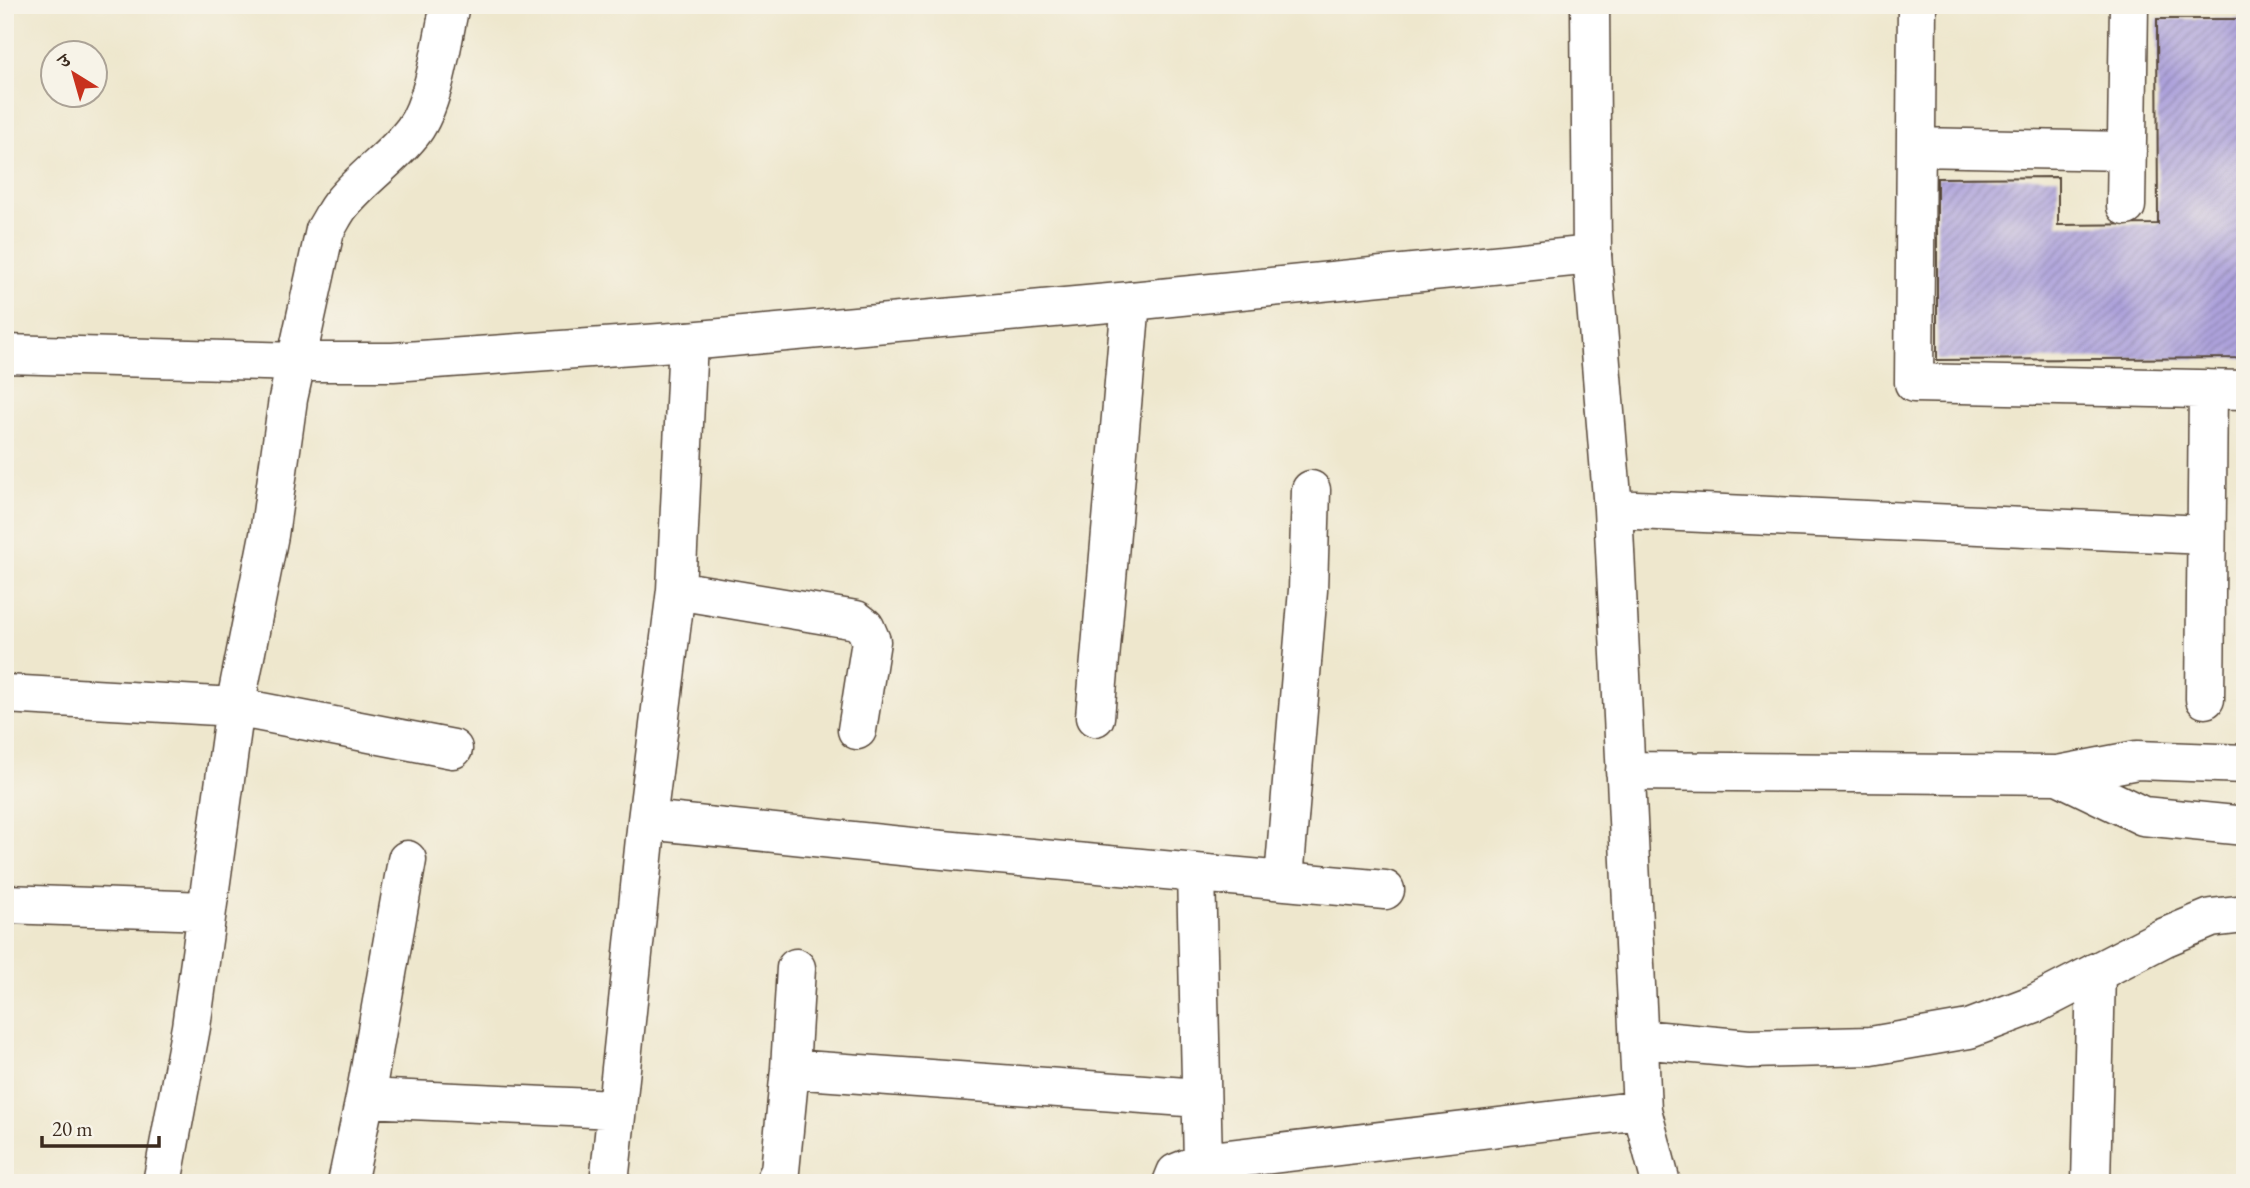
<svg xmlns="http://www.w3.org/2000/svg" width="2250" height="1188" viewBox="0 0 2250 1188" font-family="'EB Garamond','Noto Serif Devanagari',serif">
  <style>
    .building { fill: url(#building-hatch) }
    .lines { fill: none; stroke-linecap: round; stroke-linejoin: round }
    .minor-casing { stroke: #564638; stroke-width: 41 }
    .major-casing { stroke: #564638; stroke-width: 41 }
    .minor { stroke: #fff; stroke-width: 38 }
    .major { stroke: #fff; stroke-width: 38 }
  </style>
  <defs>
    <pattern id="building-hatch" width="6" height="6" patternUnits="userSpaceOnUse" patternTransform="scale(1.75)"><rect width="6" height="6" fill="#ada2dc"/><path d="M-1 1l2-2M0 6l6-6M5 7l2-2" fill="none" stroke="#8e84b2"/></pattern>
  </defs>
  <rect width="100%" height="100%" fill="#f7f3e8"/>
  <filter id="ink" filterUnits="userSpaceOnUse"><feTurbulence type="fractalNoise" baseFrequency=".0143" numOctaves="2"/><feDisplacementMap in="SourceGraphic" scale="14" xChannelSelector="R" yChannelSelector="G"/><feConvolveMatrix kernelMatrix="1 2 1 2 8 2 1 2 1" color-interpolation-filters="sRGB"/></filter>
  <filter id="wash" filterUnits="userSpaceOnUse"><feTurbulence type="fractalNoise" baseFrequency=".00686" numOctaves="4" result="noise"/><feDisplacementMap in="SourceGraphic" scale="28" xChannelSelector="R" yChannelSelector="G"/><feGaussianBlur stdDeviation="1.57" result="paint"/><feColorMatrix in="noise" values="0 0 0 0 0 0 0 0 0 0 0 0 0 0 0 0 0 1.4 0 .05"/><feComposite in="paint" operator="in"/></filter>
  <g filter="url(#wash)">
    <rect width="100%" height="100%" fill="#eee7cd"/>
    <g id="blocks">
      <path class="building" d="M2157,19H2245V358L1937,360V178L2058,177V225L2158,224Z"/>
    </g>
  </g>
  <g filter="url(#ink)">
    <use href="#blocks" fill-opacity="0" stroke="#564638" stroke-width="2"/>
    <g class="lines">
      <defs>
        <path id="minor" d="M1917,5L1914,383L2245,390
          M1916,147L2127,151
          M2126,206L2129,5
          M1592,255L1613,509L1642,1110L1661,1183
          M1613,509L2206,535
          M676,590L856,620L865,627L871,641L857,730
          M5,694L235,707L453,749
          M2205,699L2208,389
          M1095,717L1131,301
          M1625,771L2058,775L2143,816L2245,826
          M2058,775L2137,760L2245,764
          M647,820L921,848L1385,890
          M1196,873L1203,1162
          M1284,879L1308,590L1311,490
          M5,904L207,911
          M1640,1039L1749,1049L1871,1046L1969,1029L2035,1004L2163,938L2211,918L2245,914
          M790,1069L1200,1098
          M365,1098L616,1109
          M162,1183L191,1027L235,707L269,535L288,399L325,230C331,221 335,211 342,203C364,176 394,157 414,130C435,101 442,40 450,5
          M347,1183L365,1098L407,860
          M609,1183L647,820L676,590L688,341
          M774,1183L780,1171L790,1069L796,968
          M1172,1183L1176,1173L1203,1162L1642,1110
          M2091,1183L2096,972"/>
        <path id="major" d="M5,354L298,362H393L688,341L1131,301L1592,255L1590,5"/>
      </defs>
      <use href="#minor" class="minor-casing"/>
      <use href="#major" class="major-casing"/>
      <use href="#minor" class="minor"/>
      <use href="#major" class="major"/>
    </g>
  </g>
  <rect width="2250" height="1188" fill="none" stroke="#f7f3e8" stroke-width="28"/>
  <g transform="translate(74 74) rotate(323)"><circle r="33" fill="#f7f3e8" stroke="#aca397" stroke-width="2"/>
  <path d="M0-5L12 26L0 18L-12 26Z" fill="#c8321e"/>
  <text y="-10" font-size="19" font-weight="bold" text-anchor="middle" fill="#3b2a1e">उ</text>
  </g>
  <path d="M42 1136v10h117v-10" fill="none" stroke="#3b2a1e" stroke-width="3.5"/>
  <text x="52" y="1136" font-size="21" fill="#3b2a1e" stroke="#f7f3e8" stroke-width="5" paint-order="stroke">20 m</text>
</svg>
